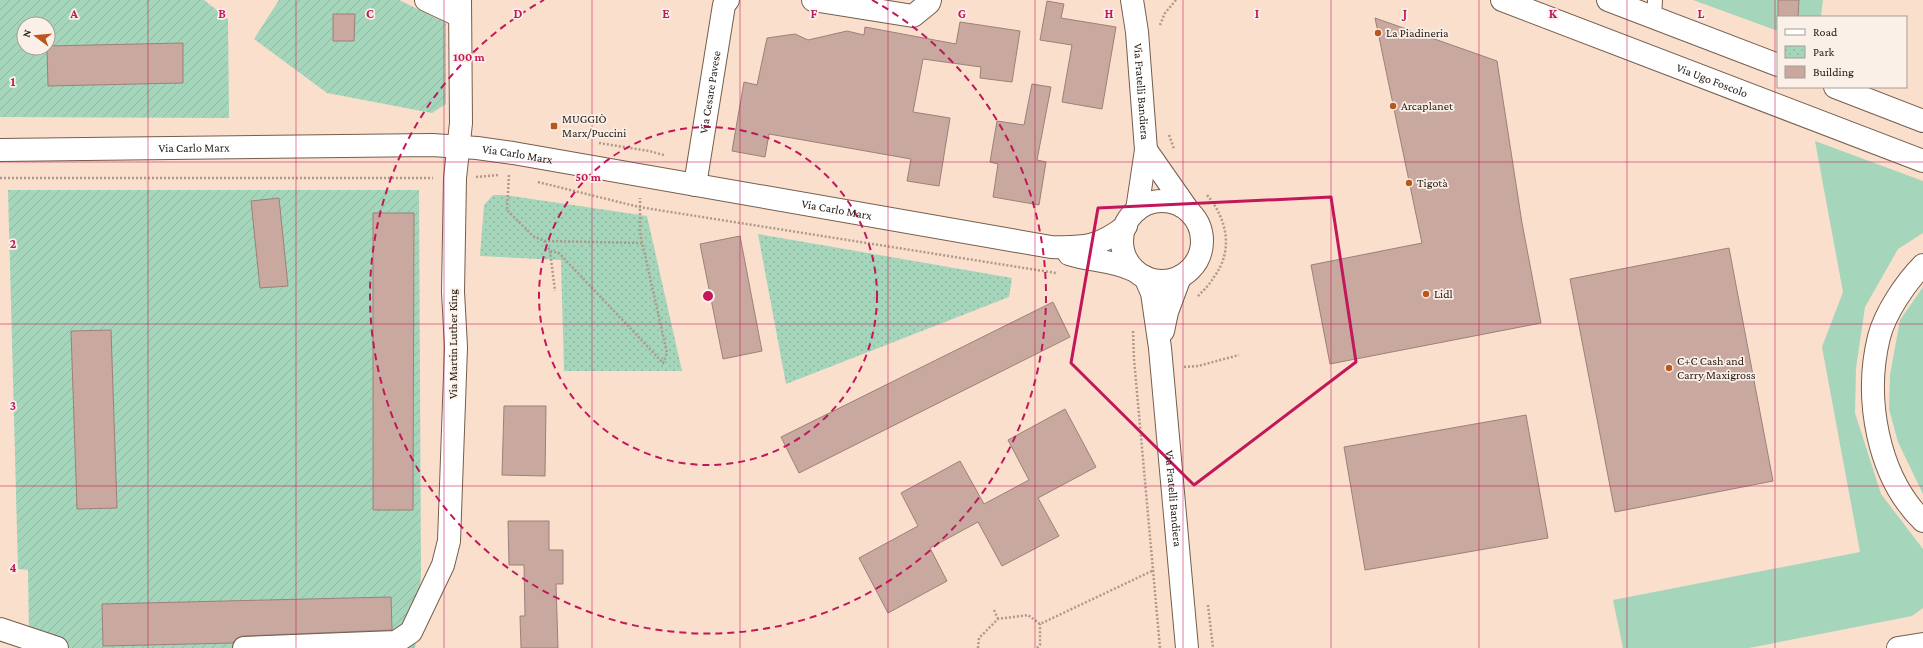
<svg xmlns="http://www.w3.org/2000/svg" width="1923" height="648" viewBox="0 0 1923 648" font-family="'Crimson Pro',serif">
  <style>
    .grass { fill: #a5d5bb }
    .park { fill: url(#park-dots) }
    .garden { fill: url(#garden-furrows); fill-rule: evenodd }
    .building { fill: #c8a89f; stroke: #9e8078 }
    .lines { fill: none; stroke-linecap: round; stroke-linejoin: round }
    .service-casing { stroke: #755e4d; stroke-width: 16 }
    .minor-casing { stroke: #755e4d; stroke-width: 24 }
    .tertiary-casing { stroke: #755e4d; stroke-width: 24 }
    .motorway-casing { stroke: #755e4d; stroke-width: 24 }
    .path { stroke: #ae998b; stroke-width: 2.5; stroke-dasharray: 2 2; stroke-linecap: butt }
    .service { stroke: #fff; stroke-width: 14 }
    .minor { stroke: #fff; stroke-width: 22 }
    .tertiary { stroke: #fff; stroke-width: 22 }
    .motorway { stroke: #fff; stroke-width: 22 }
    .marked { fill: none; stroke: #c2185b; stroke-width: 3; stroke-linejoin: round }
    .grid { fill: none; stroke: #c2185b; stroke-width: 1; stroke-opacity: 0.55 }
    .ring { fill: none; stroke: #c2185b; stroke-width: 2; stroke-dasharray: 7 5 }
    .poi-dot { fill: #ba571e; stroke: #fbf0e8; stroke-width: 1.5 }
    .labels { text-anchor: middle; stroke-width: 3.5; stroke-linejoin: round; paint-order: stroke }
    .poi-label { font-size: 12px; fill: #2a2019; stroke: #fbf0e8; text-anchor: start }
    .street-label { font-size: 12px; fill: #2a2019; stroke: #fbf0e8 }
    .grid-label { font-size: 13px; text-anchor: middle; font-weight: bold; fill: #c2185b; stroke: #fbf0e8; stroke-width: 3.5; stroke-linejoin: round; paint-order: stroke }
    .centre { fill: #c2185b; stroke: #fbf0e8; stroke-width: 2 }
    .ring-label { font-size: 12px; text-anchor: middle; font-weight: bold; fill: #c2185b; stroke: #fbf0e8; stroke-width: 3.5; stroke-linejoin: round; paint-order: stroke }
  </style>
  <defs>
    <pattern id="park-dots" width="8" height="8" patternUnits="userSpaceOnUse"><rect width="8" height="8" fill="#a5d5bb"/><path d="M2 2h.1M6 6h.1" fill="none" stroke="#8eb7a0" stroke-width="1.8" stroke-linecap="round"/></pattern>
    <pattern id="garden-furrows" width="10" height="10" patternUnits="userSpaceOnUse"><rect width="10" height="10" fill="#a5d5bb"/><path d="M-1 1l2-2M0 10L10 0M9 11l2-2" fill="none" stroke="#8eb7a0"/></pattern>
  </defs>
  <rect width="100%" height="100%" fill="#fadfcc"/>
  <path class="grass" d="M1693,0H1823L1821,17H1778V31Z
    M1815,141L1923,181V233L1898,249L1865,307L1856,368L1855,413L1881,494L1923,549V608L1912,616L1749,648H1623L1613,600L1860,552L1822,347L1843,292Z
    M1923,287V494L1898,442L1889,409L1890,375L1900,320Z"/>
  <path class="park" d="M493,195H504L647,216L682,371H564L561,260L480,256L484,205Z
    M758,234L1012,278L1009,297L786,384Z"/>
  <path class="garden" d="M0,0H204L228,19L229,118L0,117ZM24,24H48V48H24Z
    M279,0H399L446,23V104L432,113L327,93L254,39Z
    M8,190H419L421,575L415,648H21L29,635L28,570L18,569Z"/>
  <path class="building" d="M1778,0H1799L1798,17H1778Z
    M1047,1L1064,4L1061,18L1116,27L1102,109L1062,102L1072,45L1040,40Z
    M333,14H355L354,41H333Z
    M1375,18L1497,61L1522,223L1541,323L1330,364L1311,265L1422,243Z
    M960,22L1020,31L1012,82L980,78L981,67L923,59L913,112L950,118L939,186L907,181L911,159L769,134L765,157L732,151L744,82L757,85L767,38L795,34L808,40L847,31L864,35L865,27L956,44Z
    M183,43V83L48,86L47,48L48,46Z
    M1032,84L1051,87L1037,160L1046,162L1039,205L993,197L998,164L990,162L997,121L1024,125Z
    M279,198L288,286L260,288L251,201Z
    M373,213H414L413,510H373Z
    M740,236L762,351L723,359L700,244Z
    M1729,248L1773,481L1615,512L1570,279Z
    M1053,302L1070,337L799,473L781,437Z
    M111,330L117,508L77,509L71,331Z
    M504,406H546L545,476L502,475Z
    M1065,409L1096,467L1038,498L1059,536L1002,566L978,522L930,548L947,581L888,613L859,558L918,526L901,493L960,461L984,504L1029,480L1008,440Z
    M1526,415L1548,538L1365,570L1344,447Z
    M508,521H549V550H563V584H556L558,648H521L520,616H525L524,565H509Z
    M391,597L392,630L244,636L237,638L233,643L103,646L102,604Z"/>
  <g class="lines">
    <defs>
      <path id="service" d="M1654,17L1655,0"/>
      <g id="minor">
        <path d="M426,0L460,16"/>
        <path d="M813,0L913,16L929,3L930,0"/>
        <path id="s1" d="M0,150L432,145L477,148L513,153L1051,247C1085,248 1099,247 1126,226"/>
        <path id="s2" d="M695,185L724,5L728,0"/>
        <path d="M1069,254C1090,261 1112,260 1133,270"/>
        <path d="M0,629L57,648"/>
        <path d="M244,648L396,642L411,632L443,565L449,541L456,347L453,292L455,178L461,123L460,0"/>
      </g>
      <g id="tertiary">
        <path id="s3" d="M1132,0L1137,32L1146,150L1137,210"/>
        <path id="s4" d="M1502,0L1923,161"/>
        <path d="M1608,0L1778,65"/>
        <path d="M1835,87L1923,121"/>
        <path d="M1146,150L1188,210"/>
        <circle cx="1162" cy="241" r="40"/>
        <path id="s5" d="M1145,277L1152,293L1160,348L1187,648"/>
        <path d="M1163,331L1167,312L1180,277"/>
      </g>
      <path id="motorway" d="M1923,265C1906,282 1885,313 1879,337C1864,397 1877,476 1923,521
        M1898,648L1923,644"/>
    </defs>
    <use href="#service" class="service-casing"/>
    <use href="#minor" class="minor-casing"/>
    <use href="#tertiary" class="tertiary-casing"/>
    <use href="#motorway" class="motorway-casing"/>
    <path class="path" d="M1160,25L1165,13L1176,0
      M1169,135L1174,149
      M599,143L649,151L664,155
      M509,175L507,210L533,236L544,241L642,243
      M476,177L499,175
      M0,178H433
      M538,182L639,207L1056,273
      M544,241L550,251L559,253L663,363L667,353L640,233V198
      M550,251L555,291
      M1198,296C1204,290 1210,284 1214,277C1234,250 1227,219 1207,195
      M1133,331L1134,359L1160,648
      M1184,367L1198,366L1239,355
      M1208,605L1213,648
      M994,610L998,619
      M978,648L979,638L998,619L1028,615L1040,624L1154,570
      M1037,648L1040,645V624"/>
    <use href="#service" class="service"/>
    <use href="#minor" class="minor"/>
    <use href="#tertiary" class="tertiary"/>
    <use href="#motorway" class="motorway"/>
  </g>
  <path class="marked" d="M1331,197L1356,362L1194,485L1071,363L1098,208Z"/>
  <path class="grid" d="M148,0V648M296,0V648M444,0V648M592,0V648M740,0V648M888,0V648M1035,0V648M1183,0V648M1331,0V648M1479,0V648M1627,0V648M1775,0V648M0,162H1923M0,324H1923M0,486H1923"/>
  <g class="ring">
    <circle cx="708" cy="296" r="169"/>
    <path d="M872 0A338 338 0 1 1 544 0"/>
  </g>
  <g class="poi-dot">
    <circle cx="1378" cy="33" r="4"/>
    <circle cx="1393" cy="106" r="4"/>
    <rect x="550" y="122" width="8" height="8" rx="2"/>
    <circle cx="1409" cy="183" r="4"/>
    <circle cx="1426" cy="294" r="4"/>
    <circle cx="1669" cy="368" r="4"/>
  </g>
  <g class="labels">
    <g class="poi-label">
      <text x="1386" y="37">La Piadineria</text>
      <text x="1401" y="110">Arcaplanet</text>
      <text x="562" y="123">MUGGIÒ<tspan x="562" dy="14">Marx/Puccini</tspan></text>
      <text x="1417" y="187">Tigotà</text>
      <text x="1434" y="298">Lidl</text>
      <text x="1677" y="365">C+C Cash and<tspan x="1677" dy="14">Carry Maxigross</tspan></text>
    </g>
    <g class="street-label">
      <text dy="4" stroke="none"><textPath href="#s4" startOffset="225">Via Ugo Foscolo</textPath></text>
      <text dy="4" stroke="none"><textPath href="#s3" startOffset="92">Via Fratelli Bandiera</textPath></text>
      <text dy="4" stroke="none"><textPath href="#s2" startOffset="94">Via Cesare Pavese</textPath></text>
      <text dy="4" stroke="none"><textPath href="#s1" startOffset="194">Via Carlo Marx</textPath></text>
      <text dy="4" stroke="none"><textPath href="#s1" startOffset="518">Via Carlo Marx</textPath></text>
      <text dy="4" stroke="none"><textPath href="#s1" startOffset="842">Via Carlo Marx</textPath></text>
      <text transform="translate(453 344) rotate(-90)" y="4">Via Martin Luther King</text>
      <text dy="4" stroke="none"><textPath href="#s5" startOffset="224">Via Fratelli Bandiera</textPath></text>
    </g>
  </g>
  <g class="grid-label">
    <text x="74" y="18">A</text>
    <text x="222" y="18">B</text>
    <text x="370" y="18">C</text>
    <text x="518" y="18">D</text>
    <text x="666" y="18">E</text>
    <text x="814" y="18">F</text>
    <text x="962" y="18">G</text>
    <text x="1109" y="18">H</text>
    <text x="1257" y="18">I</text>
    <text x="1405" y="18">J</text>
    <text x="1553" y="18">K</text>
    <text x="1701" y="18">L</text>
    <text x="13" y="86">1</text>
    <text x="13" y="248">2</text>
    <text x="13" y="410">3</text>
    <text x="13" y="572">4</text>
  </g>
  <circle cx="708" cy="296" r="6" class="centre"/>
  <g class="ring-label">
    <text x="469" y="61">100 m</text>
    <text x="588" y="181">50 m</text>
  </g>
  <rect x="1777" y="16" width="130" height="72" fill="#fbf0e8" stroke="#a79d95"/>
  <rect x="1785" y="29" width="20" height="6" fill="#ffffff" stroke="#a79d95"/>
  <text x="1813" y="36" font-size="12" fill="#2a2019">Road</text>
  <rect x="1785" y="46" width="20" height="12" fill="url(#park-dots)" stroke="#a79d95"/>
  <text x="1813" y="56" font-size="12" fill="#2a2019">Park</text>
  <rect x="1785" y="66" width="20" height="12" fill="#c8a89f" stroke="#a79d95"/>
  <text x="1813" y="76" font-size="12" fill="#2a2019">Building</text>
  <g transform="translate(36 36) rotate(286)"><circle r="19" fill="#fbf0e8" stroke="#a79d95"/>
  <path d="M0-3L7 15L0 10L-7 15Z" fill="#ba571e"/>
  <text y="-6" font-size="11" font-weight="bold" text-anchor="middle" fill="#2a2019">N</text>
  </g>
</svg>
